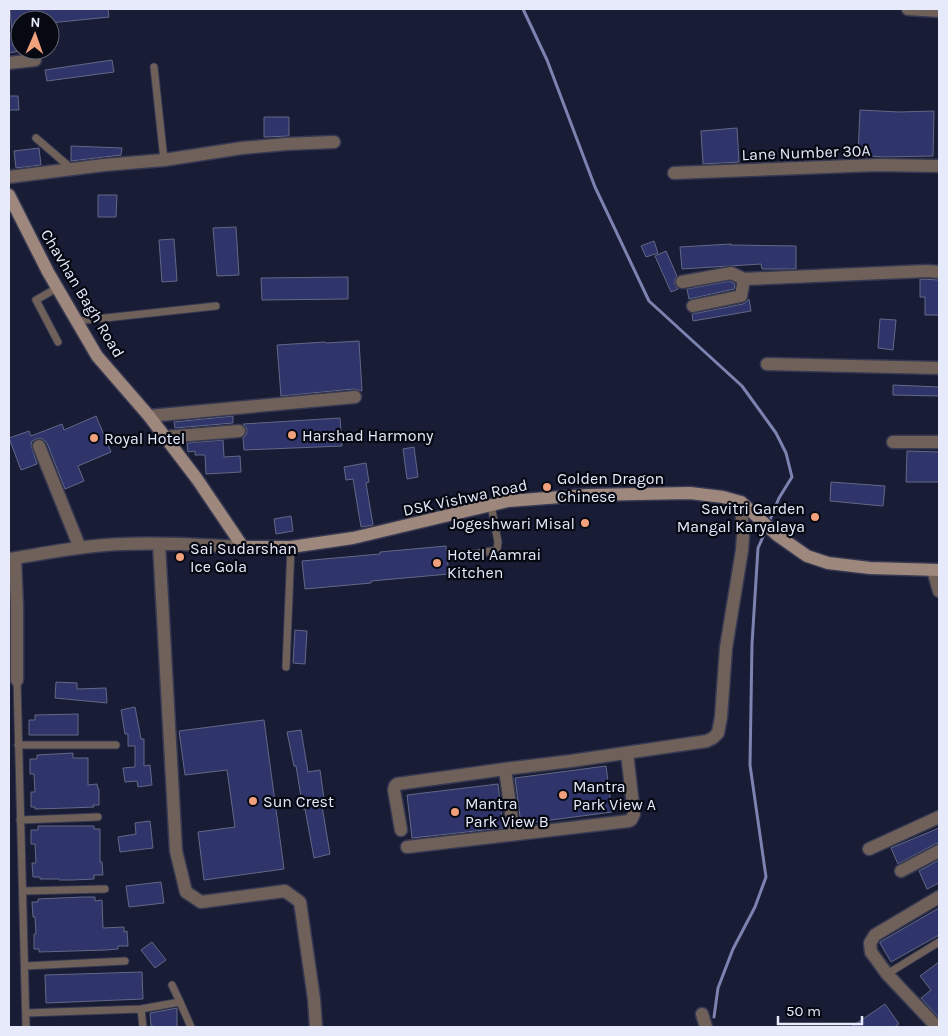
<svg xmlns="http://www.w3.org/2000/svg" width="948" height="1036" viewBox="0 0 948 1036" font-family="Karla,sans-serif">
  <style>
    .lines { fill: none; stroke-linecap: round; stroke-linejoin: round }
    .stream { stroke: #7c83b1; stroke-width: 3 }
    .building { fill: #2f346b; stroke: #626885 }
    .lane-casing { stroke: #363951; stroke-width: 9 }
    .street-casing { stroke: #363951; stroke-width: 15 }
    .secondary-casing { stroke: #363951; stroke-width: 15 }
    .lane { stroke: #6f615a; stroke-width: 7 }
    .street { stroke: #6f615a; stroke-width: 12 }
    .secondary { stroke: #9e877c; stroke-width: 12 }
    .poi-dot { fill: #f1a17c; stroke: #060812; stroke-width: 2 }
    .labels { text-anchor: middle; stroke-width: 4.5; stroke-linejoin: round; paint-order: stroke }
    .street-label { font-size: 16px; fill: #e6eafb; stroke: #060812 }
    .poi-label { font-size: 16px; fill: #e6eafb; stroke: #060812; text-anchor: start }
  </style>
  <rect width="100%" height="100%" fill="#191c35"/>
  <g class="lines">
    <path class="stream" d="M523,9L547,60L595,187L649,301L742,386L776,433L786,453L792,477L779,498L769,522
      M714,1017L718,988L733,949L755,907L766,877L750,765L752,644L758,548L766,530"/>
  </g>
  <path class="building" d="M10,9H108L109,17L50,23V20H20V51L9,53V34L12,33Z
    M112,60L114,72L47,81L45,70Z
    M9,96H18L19,110H9Z
    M860,110L899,112L934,111L933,156L883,157L858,155Z
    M264,117H289V136L264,137Z
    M737,128L739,162L703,164L701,131Z
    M71,146L122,148L121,155L71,161Z
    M39,148L41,165L16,168L14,151Z
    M98,195H117L116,217H98Z
    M236,227L239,275L217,276L213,228Z
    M174,239L177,281L162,282L159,240Z
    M654,241L658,253L646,257L641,246Z
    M731,244V245L796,246V269H762L761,264L682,269L680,247Z
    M666,251L677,276L675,279L674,283L678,289L671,292L655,256Z
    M348,277V299L262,300L261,278Z
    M920,279L939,280V315H925V297H920Z
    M730,281L735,284L734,289L689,299L687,289Z
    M749,299L751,311L693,321L692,314L743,304L746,302Z
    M880,319L896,320L893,350L878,348Z
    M359,341L362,391L354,389L281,396L277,345L325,342L326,343Z
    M893,385L939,387V396L893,395Z
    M96,416L111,452L78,466L84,481L65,489L47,443L44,440L41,438L36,439L32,441L31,445L37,464L21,470L9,438L29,431L31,436L62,424L64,430Z
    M233,416V423L175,428L174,422Z
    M340,418L342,446L244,450L243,438L246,435L247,431L246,427L243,424Z
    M223,440L224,457L240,456L241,472L206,474L205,455H195V451L188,452L187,443Z
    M414,447L418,477L407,479L403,449Z
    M907,451L939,452V482H906Z
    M366,463L369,482L366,483L373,525L361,527L353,479L346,480L344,467Z
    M831,482L885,486L883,506L830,501Z
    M291,516L293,531L276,534L274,519Z
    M446,546L449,574L371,581V583L305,589L302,561L380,554V552Z
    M295,630L307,631L305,664L293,663Z
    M56,682L77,683V689L106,688L107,703L55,698Z
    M135,707L141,739H144V766L150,765L152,785L138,787L137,781L125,782L123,768L135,767V746H128V734H125L121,710Z
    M78,714V735H29V720H35V715Z
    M264,720L284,869L204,880L198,832L235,827L227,770L185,775L179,731Z
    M301,730L308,772L320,770L325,806H322L330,854L314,858L305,809H303L296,766H294L287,732Z
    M73,753V758H88V785L97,784L98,789H99V805H93L94,807L69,808L35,809V807H31V792H35L34,774H30V759H37V755Z
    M606,766L612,812L521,824L515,778Z
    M498,784L503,828L412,838L407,795Z
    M150,821L153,848L120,852L118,837L136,834L135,823Z
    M38,826H94V829H100V862H102L103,875H94V879L72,880H59V879H40V877H33L32,863H36L35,844H31V830H38Z
    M939,828V843L935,844L898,864L891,848Z
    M939,860V883L927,889L919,871Z
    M161,882L164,903L129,907L126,886Z
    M83,897H95V901L102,900L103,928L124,927V932L127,931L128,946H118V949L106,950L39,952V949H34V934H36L35,917H33L32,902H38V899Z
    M939,908V935L891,962L880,943V942Z
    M152,942L166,960L155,968L141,950Z
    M939,962V1018L921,998L931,990L920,976Z
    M142,972L143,999L46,1003L45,975Z
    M885,1004L899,1024L894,1027H851Z
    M177,1008V1027H153V1026H151L150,1013Z"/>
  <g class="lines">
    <defs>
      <path id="lane" d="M154,67L164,160
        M36,138L72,169
        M57,288L36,300L58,342
        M77,321L216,306
        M457,557L497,550L498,542L491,505
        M286,667L291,547
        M17,680L26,1027
        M18,745H116
        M20,820L98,817
        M23,891L105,889
        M25,966L125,961
        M887,974L939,942
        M180,1002L191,1027
        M141,1009L143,1027
        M26,1013L141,1009L180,1002L172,985"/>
      <path id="street" d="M908,9L939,11
        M9,63L35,60
        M674,173L877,165L939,166
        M9,177L104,165L164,160L242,148L286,144L334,142
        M682,282L731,273L744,279L927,271L939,272
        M693,306L741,296L744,279
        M767,364L939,368
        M149,416L355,397
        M165,437L239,431
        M893,442H939
        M39,446L80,548
        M159,544L176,851L186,892L201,902L285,891L300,902L314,999L316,1027
        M15,558L17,606V680
        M9,559C47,553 85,545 123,544C163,542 203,545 243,547
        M933,570L939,591
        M505,769L514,834
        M401,830L394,790L395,786L397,784L505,769L571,761L707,741L713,738L718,733L721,717L726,648L742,550L743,536L741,502
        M407,847L629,821L631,820L634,814L627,753
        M869,849L939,817
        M901,871L939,851
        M702,1014L706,1027
        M937,1027L887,974L871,952L870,943L875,935L939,897"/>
      <path id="secondary" d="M9,195L48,272L97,356L149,416L197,479L243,547H291L353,538L508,501L587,495L690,493L723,497L741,502L777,535L807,556L828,563L870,568L939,570"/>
    </defs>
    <use href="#lane" class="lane-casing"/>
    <use href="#street" class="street-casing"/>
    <use href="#secondary" class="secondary-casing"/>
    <use href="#lane" class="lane"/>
    <use href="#street" class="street"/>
    <use href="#secondary" class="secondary"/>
  </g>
  <g class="poi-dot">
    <circle cx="292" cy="435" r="5"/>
    <circle cx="94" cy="438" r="5"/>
    <circle cx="547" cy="487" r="5"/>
    <circle cx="815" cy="517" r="5"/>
    <circle cx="585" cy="523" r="5"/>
    <circle cx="180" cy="557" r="5"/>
    <circle cx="437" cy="563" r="5"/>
    <circle cx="563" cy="795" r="5"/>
    <circle cx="253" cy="801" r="5"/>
    <circle cx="455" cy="812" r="5"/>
  </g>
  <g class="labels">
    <g class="street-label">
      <text transform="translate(806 152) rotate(-2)" y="6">Lane Number 30A</text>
      <text transform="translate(83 293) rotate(59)" y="6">Chavhan Bagh Road</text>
      <text transform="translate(465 497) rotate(-12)" y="6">DSK Vishwa Road</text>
    </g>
    <g class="poi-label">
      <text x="302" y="441">Harshad Harmony</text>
      <text x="104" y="444">Royal Hotel</text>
      <text x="557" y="484">Golden Dragon<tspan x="557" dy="18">Chinese</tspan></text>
      <text x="805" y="514" text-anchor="end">Savitri Garden<tspan x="805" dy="18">Mangal Karyalaya</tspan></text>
      <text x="575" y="529" text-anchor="end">Jogeshwari Misal</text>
      <text x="190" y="554">Sai Sudarshan<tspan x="190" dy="18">Ice Gola</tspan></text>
      <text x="447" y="560">Hotel Aamrai<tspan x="447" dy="18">Kitchen</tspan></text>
      <text x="573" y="792">Mantra<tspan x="573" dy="18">Park View A</tspan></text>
      <text x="263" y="807">Sun Crest</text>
      <text x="465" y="809">Mantra<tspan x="465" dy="18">Park View B</tspan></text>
    </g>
  </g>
  <rect width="948" height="1036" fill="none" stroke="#e6eafb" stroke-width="20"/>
  <g transform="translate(35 35) rotate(2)"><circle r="24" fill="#060812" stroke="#60626f"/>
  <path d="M0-4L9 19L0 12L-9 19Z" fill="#f1a17c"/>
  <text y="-8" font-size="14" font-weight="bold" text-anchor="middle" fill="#e6eafb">N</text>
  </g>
  <path d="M778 1016v8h84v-8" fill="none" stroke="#e6eafb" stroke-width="2.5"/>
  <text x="786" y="1016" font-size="15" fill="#e6eafb" stroke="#060812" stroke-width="4" paint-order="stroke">50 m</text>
</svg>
